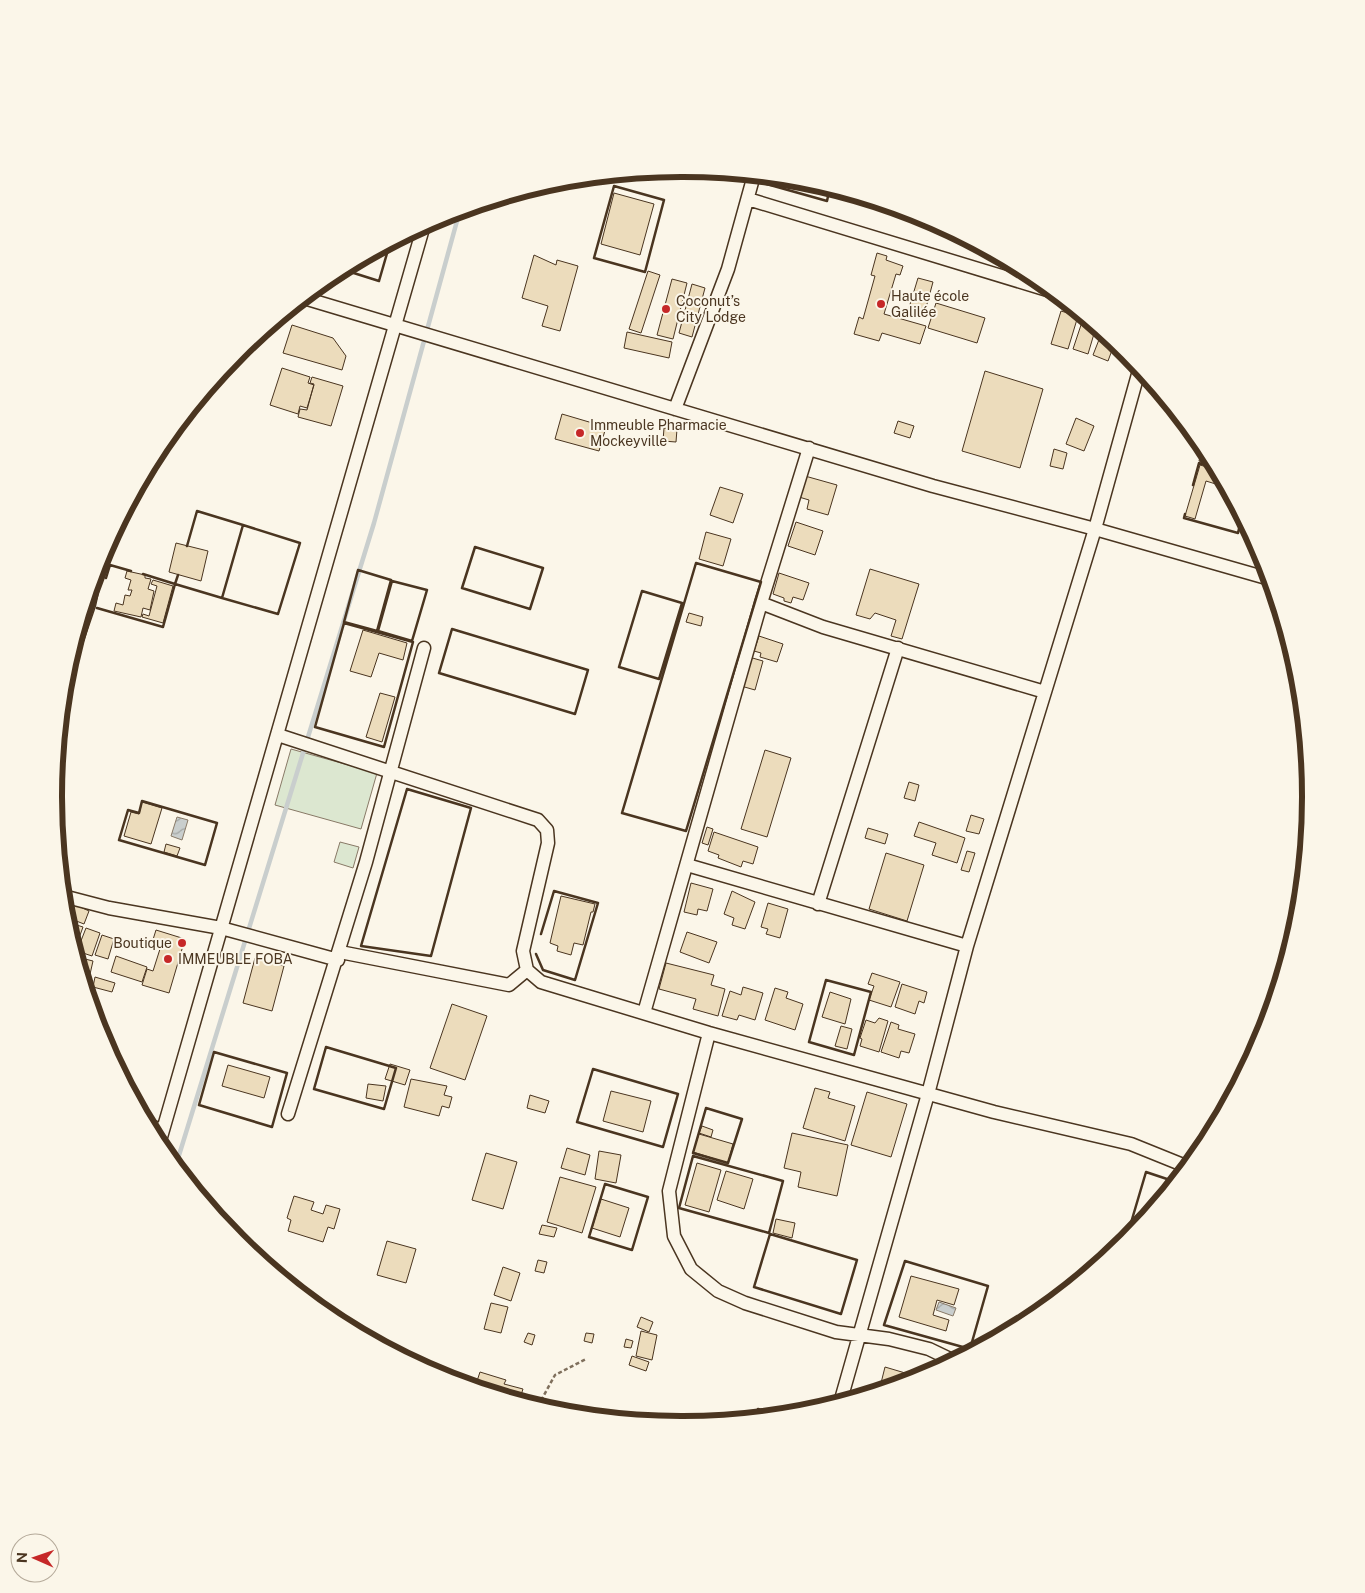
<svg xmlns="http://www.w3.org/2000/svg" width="1365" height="1593" viewBox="0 0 1365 1593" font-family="'Public Sans',sans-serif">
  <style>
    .pitch { fill: #dce7d0; stroke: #887966 }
    .water { fill: url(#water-waves); stroke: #887966 }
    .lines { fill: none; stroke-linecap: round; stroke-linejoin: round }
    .stream { stroke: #c9cecd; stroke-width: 4.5 }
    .building { fill: #ecdcbc; stroke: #4a3520 }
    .minor-casing { stroke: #4a3520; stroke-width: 15 }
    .path { stroke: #7f6f5c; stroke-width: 2.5; stroke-dasharray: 4 2.5; stroke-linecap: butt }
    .minor { stroke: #fbf6e9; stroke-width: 12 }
    .wall { stroke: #4a3520; stroke-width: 2.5 }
    .poi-dot { fill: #c62828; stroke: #fbf6e9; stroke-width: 2 }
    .labels { text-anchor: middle; stroke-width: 4; stroke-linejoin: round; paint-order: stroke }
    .poi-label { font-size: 14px; fill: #4a3520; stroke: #fbf6e9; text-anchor: start }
    .rim { fill: none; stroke: #4a3520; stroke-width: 6 }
  </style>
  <defs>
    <pattern id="water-waves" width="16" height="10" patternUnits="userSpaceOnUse" patternTransform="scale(1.25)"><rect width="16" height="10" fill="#c9cecd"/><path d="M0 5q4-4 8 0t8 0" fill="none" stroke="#a5a8a6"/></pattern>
  </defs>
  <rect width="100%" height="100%" fill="#fbf6e9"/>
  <path class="pitch" d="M291,749L377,773L361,829L275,805Z
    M340,842L359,847L353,868L334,862Z"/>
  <path class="water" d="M177,817L188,820L182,840L171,836Z
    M939,1302L956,1308L953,1316L936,1310Z"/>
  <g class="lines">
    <path class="stream" d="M176,1165L374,523L460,210"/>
  </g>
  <path class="building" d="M614,193L654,204L640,255L601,244Z
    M877,253L887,256L886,260L903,266L900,275L896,274L884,314L926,326L920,344L882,333L879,341L854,334L859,317L863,319L875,276L871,275Z
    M534,255L556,265L557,260L578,266L560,331L542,326L548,306L522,298Z
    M648,271L660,275L641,333L629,329Z
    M918,278L933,282L924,315L908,311Z
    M672,279L687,283L673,339L657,335Z
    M692,284L705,288L692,337L679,333Z
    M936,303L985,318L977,343L928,328Z
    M1061,311L1078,316L1068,349L1051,344Z
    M1083,319L1096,327L1088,354L1073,349Z
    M292,325L333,338L346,356L342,370L283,353Z
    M627,332L672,342L669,358L624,348Z
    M1102,332L1115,342L1108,361L1093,355Z
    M282,368L310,377L308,383L314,385L307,408L300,406L298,414L270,405Z
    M985,371L1043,389L1020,468L962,451Z
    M312,377L343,386L331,426L298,417L300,409L307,410L314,384L310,383Z
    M562,414L606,427L599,451L555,439Z
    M1076,418L1094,426L1084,451L1066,444Z
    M898,421L914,426L910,438L894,433Z
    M664,428L677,429L676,442L663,441Z
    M1203,445L1209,454L1207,463L1199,461Z
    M1054,449L1067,453L1063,469L1050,466Z
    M1200,465L1218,470L1221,477L1219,485L1206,481L1195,519L1185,516Z
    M805,476L837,485L828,515L807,509L809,500L799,497Z
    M720,487L743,494L733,523L710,515Z
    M796,522L823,531L815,555L788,546Z
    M706,532L731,539L723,566L699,559Z
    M176,543L208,551L201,581L169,572Z
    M870,569L919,584L902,639L891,636L896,620L875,613L870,619L856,615Z
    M127,571L145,575V578L151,579L148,589L154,591L150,610L143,608L141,617L114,611L116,603L123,605L125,595L130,596L132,590H128L131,580L125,578Z
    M779,573L809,583L803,600L793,597L791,603L784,601V598L773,594Z
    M153,580L173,586L163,623L142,617L143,614L149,616L157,586L151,584Z
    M689,613L703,617L701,626L686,622Z
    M363,630L407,643L403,660L379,653L371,677L350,671Z
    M759,636L783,644L777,662L760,657L761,653L754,651Z
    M749,657L763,661L755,690L741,686Z
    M380,693L395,697L382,742L366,737Z
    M765,750L791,758L767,837L741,829Z
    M909,782L919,785L915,801L904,798Z
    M142,802L162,808L151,844L124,836L131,812L139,814Z
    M971,815L984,819L979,834L966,831Z
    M919,822L965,838L957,863L932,855L936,843L914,836Z
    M707,827L713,829L708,845L702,843Z
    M868,828L888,834L885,844L865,838Z
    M714,832L758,847L753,864L743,861L741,867L718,858L719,855L708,851Z
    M166,844L180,848L177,856L164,852Z
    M967,851L975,853L969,872L961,870Z
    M886,853L924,865L907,921L869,909Z
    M691,883L713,889L707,911L698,909L697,915L684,912Z
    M732,891L755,902L745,929L732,925L734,918L724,914Z
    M561,896L595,904L593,912H591L583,945L574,943L571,955L557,951L558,946L550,943Z
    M72,903L89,911L84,924L66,917Z
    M768,903L788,909L780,938L766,934L768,929L761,927Z
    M67,922L83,927L75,949Z
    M86,928L100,933L92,956L77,951Z
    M156,930L185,939L169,993L142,985L147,969L153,971L160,949L151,946Z
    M687,932L717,942L709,963L680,952Z
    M102,935L114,939L108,959L95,955Z
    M116,956L147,967L142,982L111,972Z
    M77,957L93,961L88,983L85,982Z
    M255,958L284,966L272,1011L243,1003Z
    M666,963L714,975L711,985L725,989L718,1016L693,1009L696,999L659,989Z
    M872,973L900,982L891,1007L869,1000L874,986L868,984Z
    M95,977L115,983L112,992L93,987Z
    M902,984L927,992L924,1003L919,1001L915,1014L895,1007Z
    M743,987L763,993L755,1020L739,1015L737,1020L722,1016L730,991L741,995Z
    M775,988L788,992L786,998L803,1004L795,1030L765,1020Z
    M830,992L851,999L845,1024L822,1017Z
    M452,1004L487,1016L465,1080L430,1068Z
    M93,1010L101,1012L97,1024Z
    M879,1018L888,1021L879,1052L860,1046L862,1039L860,1038L866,1020L875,1023Z
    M891,1022L899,1025L898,1029L915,1034L909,1053L901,1051L899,1058L881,1052Z
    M841,1026L852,1029L847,1049L835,1046Z
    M390,1064L410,1070L405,1085L385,1079Z
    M228,1065L270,1077L264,1098L222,1086Z
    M411,1079L447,1086L444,1095L452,1097L449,1108L442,1106L439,1116L404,1107Z
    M368,1084L386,1086L383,1101L366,1098Z
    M815,1088L830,1092L828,1098L855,1106L845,1141L803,1128Z
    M611,1091L651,1101L643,1132L603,1121Z
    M867,1092L907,1104L891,1157L851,1145Z
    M530,1095L549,1101L545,1113L527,1108Z
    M702,1126L713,1130L711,1137L699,1133Z
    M792,1133L848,1145L837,1196L798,1187L801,1172L784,1168Z
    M699,1134L733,1144L728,1163L693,1152Z
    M567,1148L590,1155L585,1175L561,1168Z
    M599,1151L621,1155L616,1183L595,1179Z
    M486,1153L517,1162L503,1209L472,1200Z
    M697,1163L721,1170L709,1212L685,1205Z
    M726,1171L753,1179L744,1209L717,1200Z
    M560,1177L596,1187L582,1233L547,1222Z
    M294,1196L314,1202L311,1210L323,1214L326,1205L340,1209L334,1229L328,1227L323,1242L288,1231L291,1220L287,1218Z
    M601,1199L629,1208L620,1237L592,1228Z
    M776,1219L795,1223L792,1238L773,1233Z
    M542,1225L557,1228L554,1237L539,1234Z
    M387,1241L416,1249L406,1283L377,1275Z
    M538,1260L547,1262L544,1273L535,1271Z
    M503,1267L520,1273L511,1301L494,1295Z
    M911,1276L959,1289L954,1305L937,1300L933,1315L949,1320L946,1331L899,1317Z
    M491,1303L508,1307L501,1333L484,1329Z
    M641,1317L653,1322L649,1332L637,1327Z
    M641,1331L657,1335L652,1360L636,1356Z
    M528,1333L535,1335L532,1345L524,1342Z
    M586,1333L594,1334L592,1343L584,1341Z
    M626,1339L633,1341L631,1348L624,1347Z
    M632,1356L649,1362L646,1371L629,1365Z
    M885,1367L922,1378L879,1391Z
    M480,1372L506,1380L504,1384L523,1389L519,1401L475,1387Z"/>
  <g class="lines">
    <defs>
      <path id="minor" d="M748,199L1054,292
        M304,298L933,486L1095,529L1270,579
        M675,409L728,269L754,175
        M761,603L823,627L1045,692
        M75,645L89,604L94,581
        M278,735L538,820L547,830L548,843L523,951L527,970L541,982L709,1033L994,1112L1131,1144L1188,1167
        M687,865L967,946
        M63,896L109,908L221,928L338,960
        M818,904L898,648
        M340,952L509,985L527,970
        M644,1013L761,603L809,448
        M709,1033L669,1191L674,1236L691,1269L718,1291L745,1303L836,1332L889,1339L929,1349L954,1361
        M288,1114L366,862L424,648
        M149,1126L163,1130
        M159,1144L424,225
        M840,1403L928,1094L967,946L1095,529L1140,367"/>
    </defs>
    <use href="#minor" class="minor-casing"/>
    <path class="path" d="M538,1406L555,1375L586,1359"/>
    <use href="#minor" class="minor"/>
    <path class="wall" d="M765,176L763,183L827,201L830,187
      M614,186L664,200L645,272L594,258Z
      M341,269L379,281L390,243
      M1193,485L1199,463L1216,468
      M1185,514L1184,518L1238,533L1242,516
      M475,547L543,568L530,609L462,588Z
      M696,563L761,582L686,831L622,813Z
      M358,570L391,580L377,631L344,622Z
      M178,575L175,584L222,598L243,525L197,511L187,546
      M106,578L110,565L131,571
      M392,581L427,590L412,641L378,631Z
      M642,591L682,603L659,679L619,667Z
      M222,598L278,614L300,543L243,525
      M97,608L163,627L175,584L143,574
      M344,623L413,642L384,747L315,727Z
      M452,629L588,670L575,714L439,673Z
      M407,789L471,808L431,956L361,946Z
      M142,801L217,823L205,865L119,840L128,810L139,813Z
      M536,954L543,970L575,980L598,903L554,891L541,934
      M826,980L871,992L854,1055L809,1042Z
      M326,1047L396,1068L384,1109L314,1089Z
      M214,1052L287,1073L272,1127L199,1105Z
      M593,1069L678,1094L663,1147L577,1122Z
      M706,1108L742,1119L728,1163L693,1153Z
      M693,1156L783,1181L769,1233L679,1208Z
      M605,1184L648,1197L632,1250L589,1237Z
      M770,1234L857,1260L841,1314L754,1287Z
      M1125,1243L1146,1172L1176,1182
      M905,1261L988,1286L970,1349L884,1325Z
      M755,1418L758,1409L779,1416"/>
  </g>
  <g class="poi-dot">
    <circle cx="881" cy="304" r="5"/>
    <circle cx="666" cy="309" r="5"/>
    <circle cx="580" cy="433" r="5"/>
    <circle cx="182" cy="943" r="5"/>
    <circle cx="168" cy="959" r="5"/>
  </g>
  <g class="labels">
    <g class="poi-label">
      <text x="891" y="301">Haute école<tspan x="891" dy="16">Galilée</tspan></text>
      <text x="676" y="306">Coconut’s<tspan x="676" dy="16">City Lodge</tspan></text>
      <text x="590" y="430">Immeuble Pharmacie<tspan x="590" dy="16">Mockeyville</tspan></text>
      <text x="172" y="948" text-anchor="end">Boutique</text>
      <text x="178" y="964">IMMEUBLE FOBA</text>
    </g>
  </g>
  <path d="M0 0H1365V1593H0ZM681 177H683A619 619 0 0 1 1302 796V797A619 619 0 0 1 683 1416H681A619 619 0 0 1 62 797V796A619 619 0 0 1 681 177Z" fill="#fbf6e9" fill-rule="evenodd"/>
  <path class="rim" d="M681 177H683A619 619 0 0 1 1302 796V797A619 619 0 0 1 683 1416H681A619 619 0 0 1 62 797V796A619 619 0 0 1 681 177Z"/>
  <g transform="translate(35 1558) rotate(272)"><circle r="24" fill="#fbf6e9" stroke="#b4a999"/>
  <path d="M0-4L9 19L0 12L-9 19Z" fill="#c62828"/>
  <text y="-8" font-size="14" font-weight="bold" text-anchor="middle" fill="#4a3520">N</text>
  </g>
</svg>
